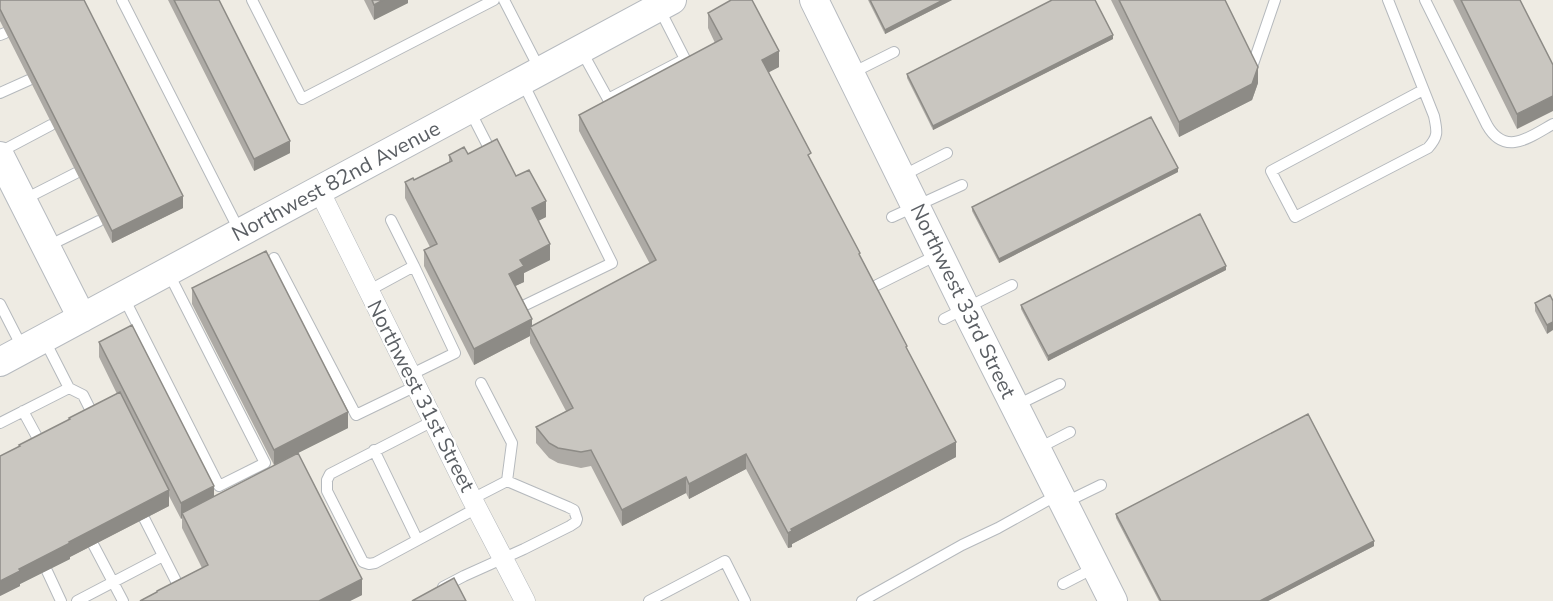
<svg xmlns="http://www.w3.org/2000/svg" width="1553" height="601" viewBox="0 0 1553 601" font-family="'Nunito Sans',sans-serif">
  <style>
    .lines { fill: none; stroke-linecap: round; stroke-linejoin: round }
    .lane-casing { stroke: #b5b9bd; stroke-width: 12 }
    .street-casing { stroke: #b5b9bd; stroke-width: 21 }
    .secondary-casing { stroke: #b6babf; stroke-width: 30 }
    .lane { stroke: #fff; stroke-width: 10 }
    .street { stroke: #fff; stroke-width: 20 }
    .secondary { stroke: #fff; stroke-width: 28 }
    .wall { fill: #adaaa5 }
    .shaded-wall { fill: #8d8b86 }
    .building { fill: #c9c6c0; stroke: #8d8b86; stroke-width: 1.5 }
    .labels { text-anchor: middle; stroke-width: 4.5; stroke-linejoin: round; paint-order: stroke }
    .street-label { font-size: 21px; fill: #5b5f64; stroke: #fff }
  </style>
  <rect width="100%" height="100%" fill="#eeebe3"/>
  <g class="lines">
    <defs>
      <path id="lane" d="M122,0L240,232
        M252,0L302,99L494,0
        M504,0L540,70
        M1388,0L1434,116C1437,131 1439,136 1428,148L1295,217L1271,171L1423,90
        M1425,0L1487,125C1505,157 1530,137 1553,124
        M0,35L5,33
        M581,50L608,99L685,59L659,8
        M1251,70L1275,0
        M850,74L894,52
        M0,93L29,80
        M469,109L493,156
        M0,152L51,125
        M902,176L947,153
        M23,200L76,173
        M892,217L962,185
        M46,247L99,221
        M274,258L356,415L416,386
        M877,285L939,254
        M368,291L414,266L391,220
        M124,298L219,486L265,463L168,272
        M0,304L23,349
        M519,308L612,263L522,81
        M944,319L1012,285
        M410,375L455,353L414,266
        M481,383L512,443L507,481
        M69,388L83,395L95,419
        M1015,406L1060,384
        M23,411L43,448
        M433,421L330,474L327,480V491L363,562L369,564L375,563L477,508
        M0,423L69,388L44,339
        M1037,449L1070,432
        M374,450L417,539
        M1066,502L1101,485
        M144,518L182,593
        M94,546L123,601
        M47,571L61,601
        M1063,584L1096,567
        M443,587L464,576L524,549L570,526L576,522L577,519L574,510L568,507L507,481L472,499
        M77,601L163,556
        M649,601L725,561L745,601
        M862,601L962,545L998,528L1059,494"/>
      <path id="street" d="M319,190L472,499L525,601"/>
      <path id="secondary" d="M814,0L966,309L1113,601
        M0,156L82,318
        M0,362L672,0"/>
    </defs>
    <use href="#lane" class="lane-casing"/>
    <use href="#street" class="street-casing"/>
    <use href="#secondary" class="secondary-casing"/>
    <use href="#lane" class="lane"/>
    <use href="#street" class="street"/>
    <use href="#secondary" class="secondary"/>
  </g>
  <path class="wall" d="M0,0L183,208L112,243L0,21Z
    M168,0H219L290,153L254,171Z
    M364,0H408V3L374,20Z
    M868,0H952L885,34Z
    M1111,0H1225L1258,83L1252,100L1179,137Z
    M1453,0H1520L1517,129Z
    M708,13L779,67L768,72L811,161L907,350L956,457L792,544V547L788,548L746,469L689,499L686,493L622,526L591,466L581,468L558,463L549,458L536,443V427L566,411L530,343V336L474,365L424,266V250L430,247L405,198V182L414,180L449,162V155L468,154L516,176L546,217L538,221L550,260L524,273V282L515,286L532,326L650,264L579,131V115L715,43L708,28Z
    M1113,39L933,130L907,78V74Z
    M1178,172L999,263L972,211V207Z
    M1226,270L1048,361L1021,309V305Z
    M192,288L348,428L274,465L192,304Z
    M1550,295L1547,334L1535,311V303Z
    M99,342L214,496L362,595L350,601H140L157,592V591L202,568L182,528V518L181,519L169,496V506L70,557V559L20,584V586L0,596L69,418L117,394L99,357Z
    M1116,514L1374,546L1268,601H1159L1116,518Z"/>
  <path class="shaded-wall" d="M383,0H408V3L374,20V5Z
    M943,0H952L885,34V30Z
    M1113,35V39L933,130V126Z
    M779,51V67L762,76V60Z
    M1258,67V83L1252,100L1179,137V122Z
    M1553,96V111L1517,129V114Z
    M290,141V153L254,171V159Z
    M1178,168V172L999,263V259Z
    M183,196V208L112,243V231Z
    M546,201V217L532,224V208Z
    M550,244V260L524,273V282L509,289V274L520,260Z
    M1226,266V270L1048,361V356Z
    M532,319V331L530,327V336L474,365V349Z
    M1553,322V330L1547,334V325Z
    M348,412V428L274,465V450Z
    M956,442V457L792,544V547L788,548V533L791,529Z
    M746,454V469L689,499V484Z
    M686,477V493L622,526V510Z
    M214,486V502L182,513V518L181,519V503Z
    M169,490V506L70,557V559L20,584V586L0,596V581L19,569L69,542Z
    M1374,541V546L1268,601H1260Z
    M362,579V595L350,601H319Z"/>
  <path class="building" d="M0,0H84L183,196L112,231L0,9Z
    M174,0H219L290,141L254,159Z
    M372,0H383L374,5Z
    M731,0H752L779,51L762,60L811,153L808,155L860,253L859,254L907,346L906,347L956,442L791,529L792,531L788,533L746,454L689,484L686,477L622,510L591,450L581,452L558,448L549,443L536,427L573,408L530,327L656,260L579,115L722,39L708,13Z
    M870,0H943L885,30Z
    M1052,0H1095L1113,35L933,126L907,74Z
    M1119,0H1225L1258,67L1252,84L1179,122Z
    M1461,0H1520L1553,65V96L1517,114Z
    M1151,117L1178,168L999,259L972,207Z
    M497,139L516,176L529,170L546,201L532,208L550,244L520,260L524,266L509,274L532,319L474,349L424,250L437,244L405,182L413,178L414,180L452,161L449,155L464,147L468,154Z
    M1200,214L1226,266L1048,356L1021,305Z
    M266,251L348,412L274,450L192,288Z
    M1550,295L1553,301V322L1547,325L1535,303Z
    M132,325L214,486L181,503L99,342Z
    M120,392L169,490L69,542L70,543L19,569L20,571L0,581V456L20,446L19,445L70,419L69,418Z
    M1308,414L1374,541L1260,601H1161L1116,514Z
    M298,453L362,579L319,601H140L157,592V591L208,565L182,513Z
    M454,578L466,601H412Z"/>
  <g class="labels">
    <g class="street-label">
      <text transform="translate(336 181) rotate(-28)" y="7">Northwest 82nd Avenue</text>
      <text transform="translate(963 301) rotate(64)" y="7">Northwest 33rd Street</text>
      <text transform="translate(421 396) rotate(63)" y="7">Northwest 31st Street</text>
    </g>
  </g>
</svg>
